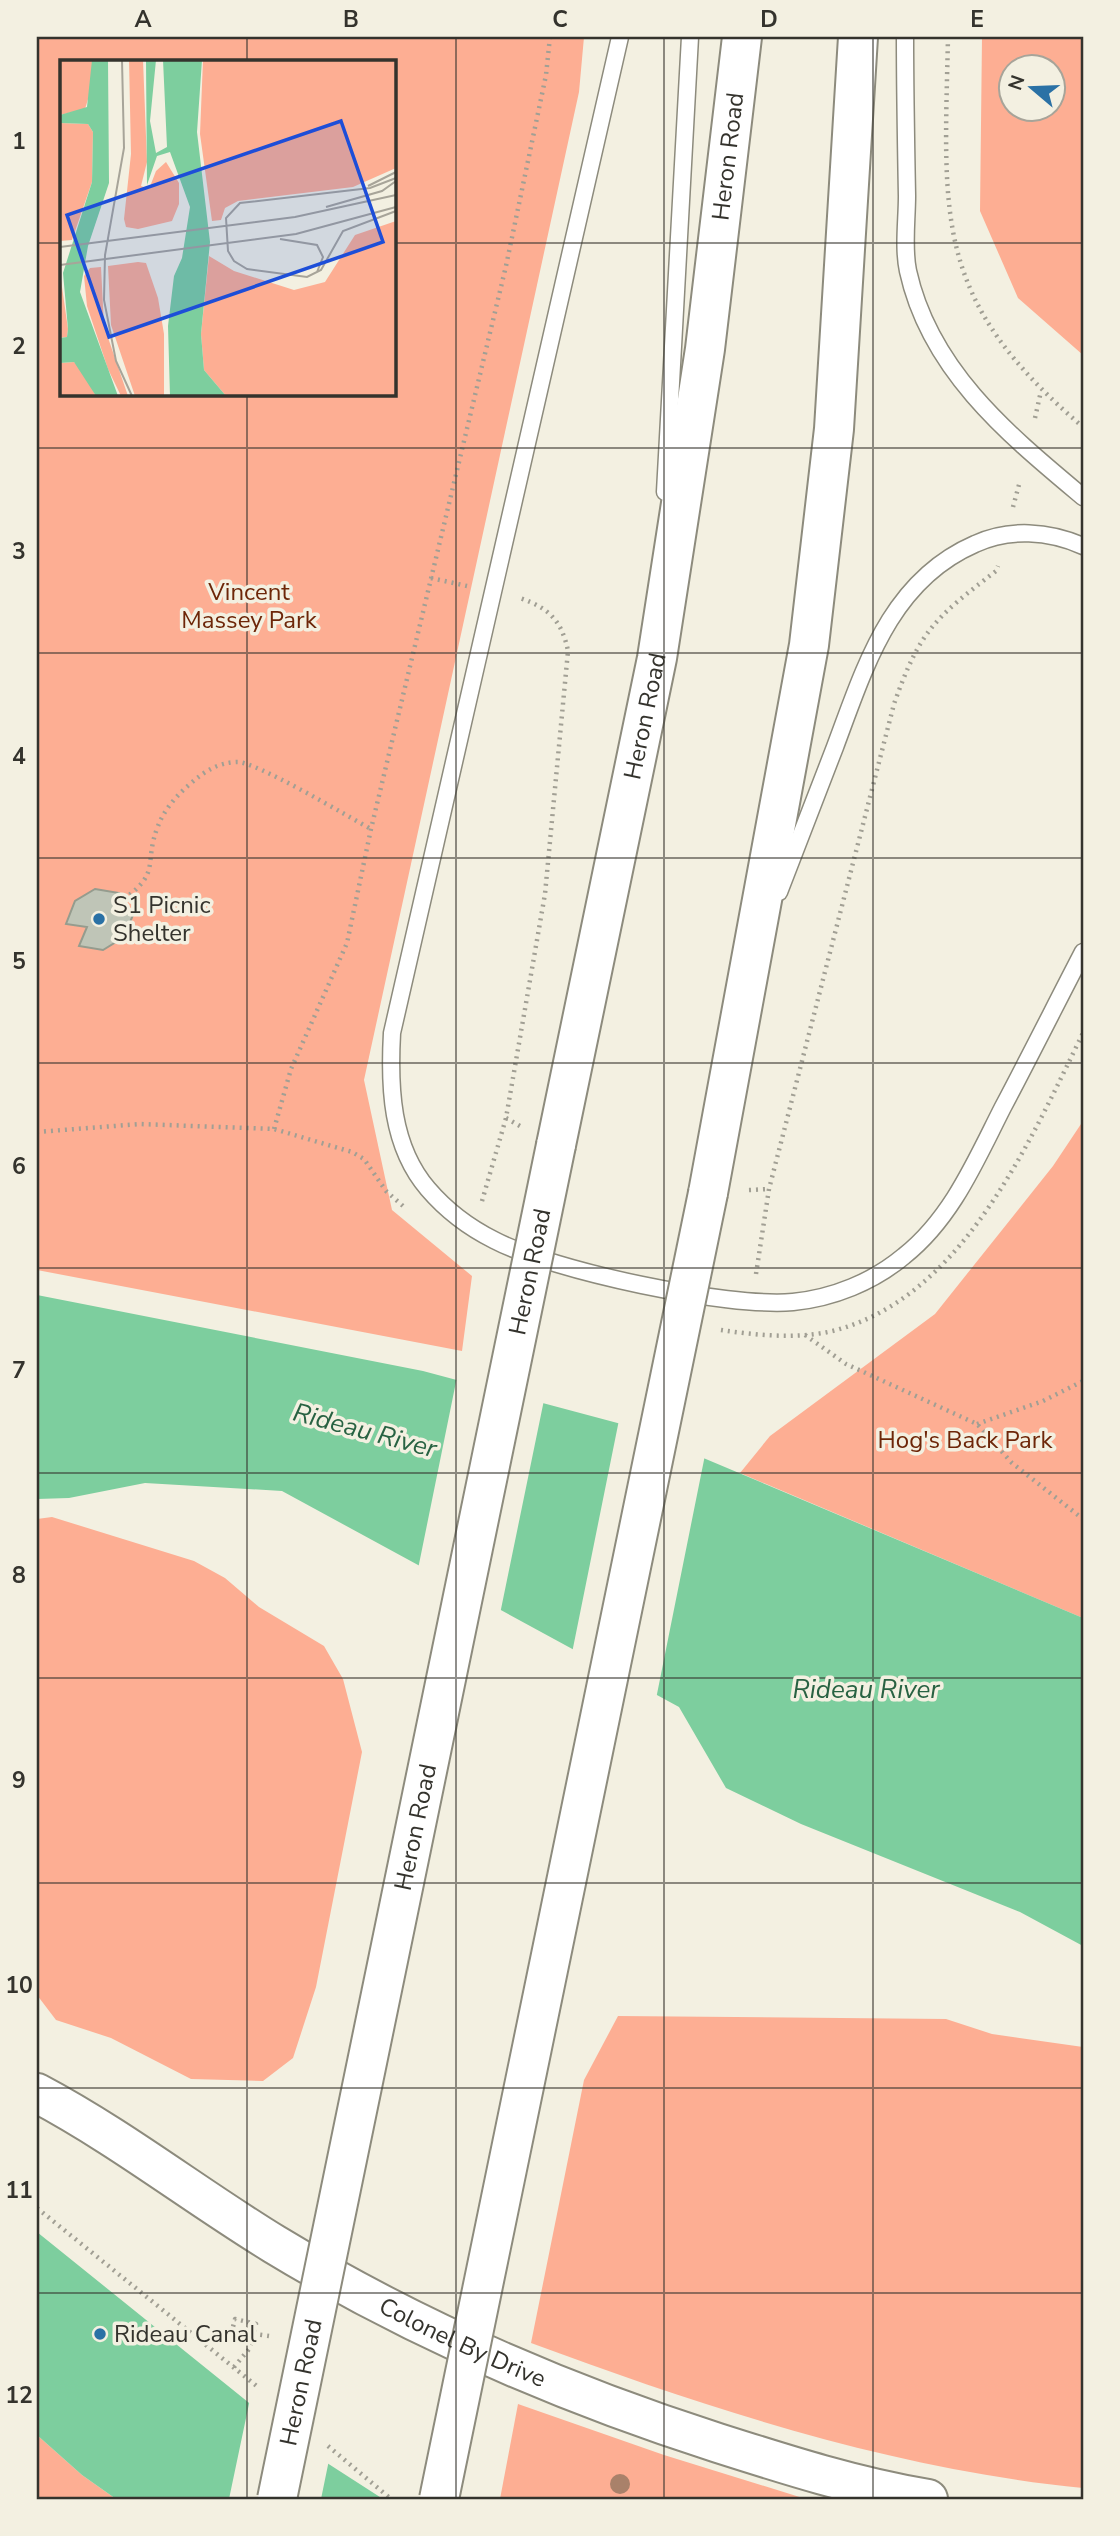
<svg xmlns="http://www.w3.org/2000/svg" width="1120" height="2536" viewBox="0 0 1120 2536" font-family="'Nunito Sans',sans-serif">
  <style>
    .green { fill: #fdae93; fill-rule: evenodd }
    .water { fill: #7dce9e }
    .pier { fill: #f3f0e1 }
    .building { fill: #bfc5b7; stroke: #959c8e; stroke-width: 2 }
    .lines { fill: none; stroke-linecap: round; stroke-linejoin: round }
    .service-casing { stroke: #8d8b7d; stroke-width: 19 }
    .secondary-casing { stroke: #8d8b7d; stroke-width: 42 }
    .primary-casing { stroke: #8d8b7d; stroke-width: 42 }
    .path { stroke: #a19f94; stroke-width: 4.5; stroke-dasharray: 2 5; stroke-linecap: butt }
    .service { stroke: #fff; stroke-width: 16 }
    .secondary { stroke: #fff; stroke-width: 38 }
    .primary { stroke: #fff; stroke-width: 38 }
    .primary-bridge-casing { stroke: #8d8b7d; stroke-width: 42; stroke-linecap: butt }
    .primary-bridge { stroke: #fff; stroke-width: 38 }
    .tree { fill: #a9816a }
    .grid { fill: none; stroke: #34332d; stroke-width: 2; stroke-opacity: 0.55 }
    .poi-dot { fill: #2a71a5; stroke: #f3f0e1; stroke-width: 2.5 }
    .labels { text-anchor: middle; stroke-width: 7; stroke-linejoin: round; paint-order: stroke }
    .street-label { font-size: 24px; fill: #34332d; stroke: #f3f0e1 }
    .park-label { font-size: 24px; fill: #6d2608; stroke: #f3f0e1 }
    .poi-label { font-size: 24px; fill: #34332d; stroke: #f3f0e1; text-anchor: start }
    .water-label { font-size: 26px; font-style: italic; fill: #286242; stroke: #f3f0e1 }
    .inset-road { fill: none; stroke: #a7a499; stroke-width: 2 }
    .view { fill: #1d4ed8; fill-opacity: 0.15; stroke: #1d4ed8; stroke-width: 3.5 }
    .inset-edge { fill: none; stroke: #34332d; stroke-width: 3.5 }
    .neatline { fill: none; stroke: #34332d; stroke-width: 2.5 }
    .grid-label { font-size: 23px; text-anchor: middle; font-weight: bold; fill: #34332d }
  </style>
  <rect width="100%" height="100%" fill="#f3f0e1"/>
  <path class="green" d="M37,37H584L579,92L364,1080L392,1210L472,1276L462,1351L37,1270ZM61,61H394V394H61Z
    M982,37H1083V355L1018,298L980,211ZM1012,66H1054V108H1012Z
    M1083,1121V1618L740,1473L770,1436L935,1314L1053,1166Z
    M52,1517L194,1561L225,1578L259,1607L324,1646L343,1679L362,1752L316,1987L293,2058L263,2081L191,2079L111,2038L56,2020L37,1995V1519Z
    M618,2016L946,2019L992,2034L1083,2047V2488C892,2469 710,2409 531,2343L584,2080Z
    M518,2404L664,2455L806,2499H500Z
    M37,2435L82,2475L116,2499H37Z"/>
  <path class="water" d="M37,1295L423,1371L625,1425L1083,1618V1946L1020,1912L801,1824L726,1788L679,1707L282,1491L145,1483L69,1498L37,1499Z
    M37,2232L310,2452L383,2499H116L82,2475L37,2435Z"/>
  <path class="pier" d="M457,1377L544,1400L500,1614L418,1569Z
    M619,1420L705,1455L656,1699L572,1653Z
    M250,2399L329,2460L321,2499H229Z"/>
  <path class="building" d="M95,889L119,893L116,904L121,912L133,915L124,937L103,950L79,946L87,927L66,924L75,901Z"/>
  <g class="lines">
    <defs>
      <path id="service" d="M620,37L392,1033C389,1087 391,1146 428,1189C446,1210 470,1228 494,1240C553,1271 728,1308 793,1302C833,1298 873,1282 904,1256C952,1218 976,1160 1003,1107C1030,1056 1056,1004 1083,952
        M905,37C905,90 906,143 907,196C907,220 903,248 908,271C930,371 1009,435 1083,497
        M665,492L690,37
        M779,892C798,844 816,795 835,747C865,667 890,581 975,544C1009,528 1049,531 1083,546"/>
      <g id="secondary">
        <path id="s1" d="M37,2093C120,2137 194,2195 274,2244C414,2329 562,2393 718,2443C787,2465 856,2487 928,2499"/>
      </g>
      <g id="primary">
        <path id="s2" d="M556,1145L657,658L705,349L742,37"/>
        <path d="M708,1193L809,645L834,429L858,37"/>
      </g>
    </defs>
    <use href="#service" class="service-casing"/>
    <use href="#secondary" class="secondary-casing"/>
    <use href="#primary" class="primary-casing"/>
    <path class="path" d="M948,37C944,220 933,299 1083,427
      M1035,418L1041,391
      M1013,507L1020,481
      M431,578L467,586
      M124,899C162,871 143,864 158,826C164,810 177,795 190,784C205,771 217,763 237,762C255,761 349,817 371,829
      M506,1118L520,1126
      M274,1129L291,1069L347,943L371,829L506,266L546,75L550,37
      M37,1132L140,1124L274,1129L352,1152L364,1159L386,1191L403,1206
      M749,1190L769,1189
      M482,1201L506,1118L545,894L568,651C562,621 549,608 520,598
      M756,1274L769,1189L894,704C920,630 935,618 996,571L998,566
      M721,1330C755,1335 794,1339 828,1332C960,1303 1029,1143 1083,1033
      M805,1335L846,1364L977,1424L1012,1463L1083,1519
      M977,1424L1043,1401L1083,1381
      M37,2208L259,2388
      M234,2367L250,2348L256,2324L235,2319L232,2331L269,2336
      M328,2446L391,2499"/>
    <use href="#service" class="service"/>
    <use href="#secondary" class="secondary"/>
    <use href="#primary" class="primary"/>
    <defs>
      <g id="primary-bridge">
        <path id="s3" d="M277,2499L556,1145"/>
        <path d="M439,2499L708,1193"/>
      </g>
    </defs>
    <use href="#primary-bridge" class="primary-bridge-casing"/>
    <use href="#primary-bridge" class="primary-bridge"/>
  </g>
  <circle class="tree" cx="620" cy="2484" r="10"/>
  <path class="grid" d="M247,37V61M456,37V2499M664,37V2499M873,37V2499M37,243H61M394,243H1083M247,394V2499M37,448H1083M37,653H1083M37,858H1083M37,1063H1083M37,1268H1083M37,1473H1083M37,1678H1083M37,1883H1083M37,2088H1083M37,2293H1083"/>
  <g class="poi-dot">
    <circle cx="99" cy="919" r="7"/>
    <circle cx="100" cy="2334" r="7"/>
  </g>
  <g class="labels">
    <g class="street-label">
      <text dy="8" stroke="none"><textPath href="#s2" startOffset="1004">Heron Road</textPath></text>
      <text dy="8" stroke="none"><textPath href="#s2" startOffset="438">Heron Road</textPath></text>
      <text dy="8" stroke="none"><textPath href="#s3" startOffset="1253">Heron Road</textPath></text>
      <text dy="8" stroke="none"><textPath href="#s3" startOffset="686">Heron Road</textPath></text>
      <text dy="8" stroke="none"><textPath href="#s1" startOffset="494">Colonel By Drive</textPath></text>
      <text dy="8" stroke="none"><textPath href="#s3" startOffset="119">Heron Road</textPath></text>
    </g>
    <g class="park-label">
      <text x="249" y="600">Vincent<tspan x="249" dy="28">Massey Park</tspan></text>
      <text x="965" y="1448">Hog's Back Park</text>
    </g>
    <g class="poi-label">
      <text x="113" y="913">S1 Picnic<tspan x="113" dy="28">Shelter</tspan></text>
      <text x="114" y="2342">Rideau Canal</text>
    </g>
    <g class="water-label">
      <text transform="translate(365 1430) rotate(15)" y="9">Rideau River</text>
      <text x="866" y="1698">Rideau River</text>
    </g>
  </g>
  <g transform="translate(60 60)">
    <rect width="336" height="336" fill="#f3f0e1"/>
    <path d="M0,0H32V26L25,49L0,55ZM69,0H83L87,102L81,126L89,129L96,111L106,102L119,123V144L112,161L78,169L66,167L64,159L71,94ZM143,0H336V108L293,127L178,141L165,148L161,160L152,161L140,74ZM0,63L28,64L33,72L32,122L12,180L0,181ZM336,161V336H166L144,310L141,274L149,196L174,211L234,230L265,222L295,175ZM78,202L86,203L98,238L104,274V336H75L51,265L48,206ZM41,207L44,266L68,336H61L48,309L27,246L24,216L30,208ZM0,213L8,269L7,277L0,278ZM14,302L22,310L36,336H0V303Z" fill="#fdae93"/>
    <path d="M32,0H48L49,123L28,186L20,232L58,336H36L14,302L0,303V278L7,277L8,269L3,213L32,122L33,72L28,64L0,63V55L27,47ZM86,0H96L90,61L96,93L107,87L103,0H142L137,72L150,182L141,274L144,310L166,336H110L108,266L114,216L122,198L130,147L110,92L97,96L87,125Z" fill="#7dce9e"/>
    <path class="inset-road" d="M62,0L64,88L45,195L44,240L56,301L72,336M336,118L310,128L180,143L166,158L168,191L174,201L187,209L247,217L261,210L283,171L336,151M308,126L336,112M266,147L322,131L336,121M220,179L257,185L263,197L257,212M0,187L235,157L336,135M0,205L236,174L336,147"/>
    <path class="view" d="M281,61L323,182L49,277L7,155Z"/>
    <rect width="336" height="336" class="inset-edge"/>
  </g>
  <rect width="1120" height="2536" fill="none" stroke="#f3f0e1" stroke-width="77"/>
  <g transform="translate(1032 88) rotate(289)"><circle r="33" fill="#f3f0e1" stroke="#a7a499" stroke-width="2"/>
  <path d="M0-5L12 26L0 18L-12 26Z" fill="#2a71a5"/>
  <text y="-10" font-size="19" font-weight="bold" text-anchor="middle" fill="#34332d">N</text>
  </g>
  <rect x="38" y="38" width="1044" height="2460" class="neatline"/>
  <g class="grid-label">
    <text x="143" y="27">A</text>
    <text x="351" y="27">B</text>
    <text x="560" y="27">C</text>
    <text x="769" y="27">D</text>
    <text x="977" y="27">E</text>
    <text x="19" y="149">1</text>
    <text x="19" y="354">2</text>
    <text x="19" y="559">3</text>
    <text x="19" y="764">4</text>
    <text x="19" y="969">5</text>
    <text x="19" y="1174">6</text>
    <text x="19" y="1378">7</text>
    <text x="19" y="1583">8</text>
    <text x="19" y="1788">9</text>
    <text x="19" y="1993">10</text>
    <text x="19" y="2198">11</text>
    <text x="19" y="2403">12</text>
  </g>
</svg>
